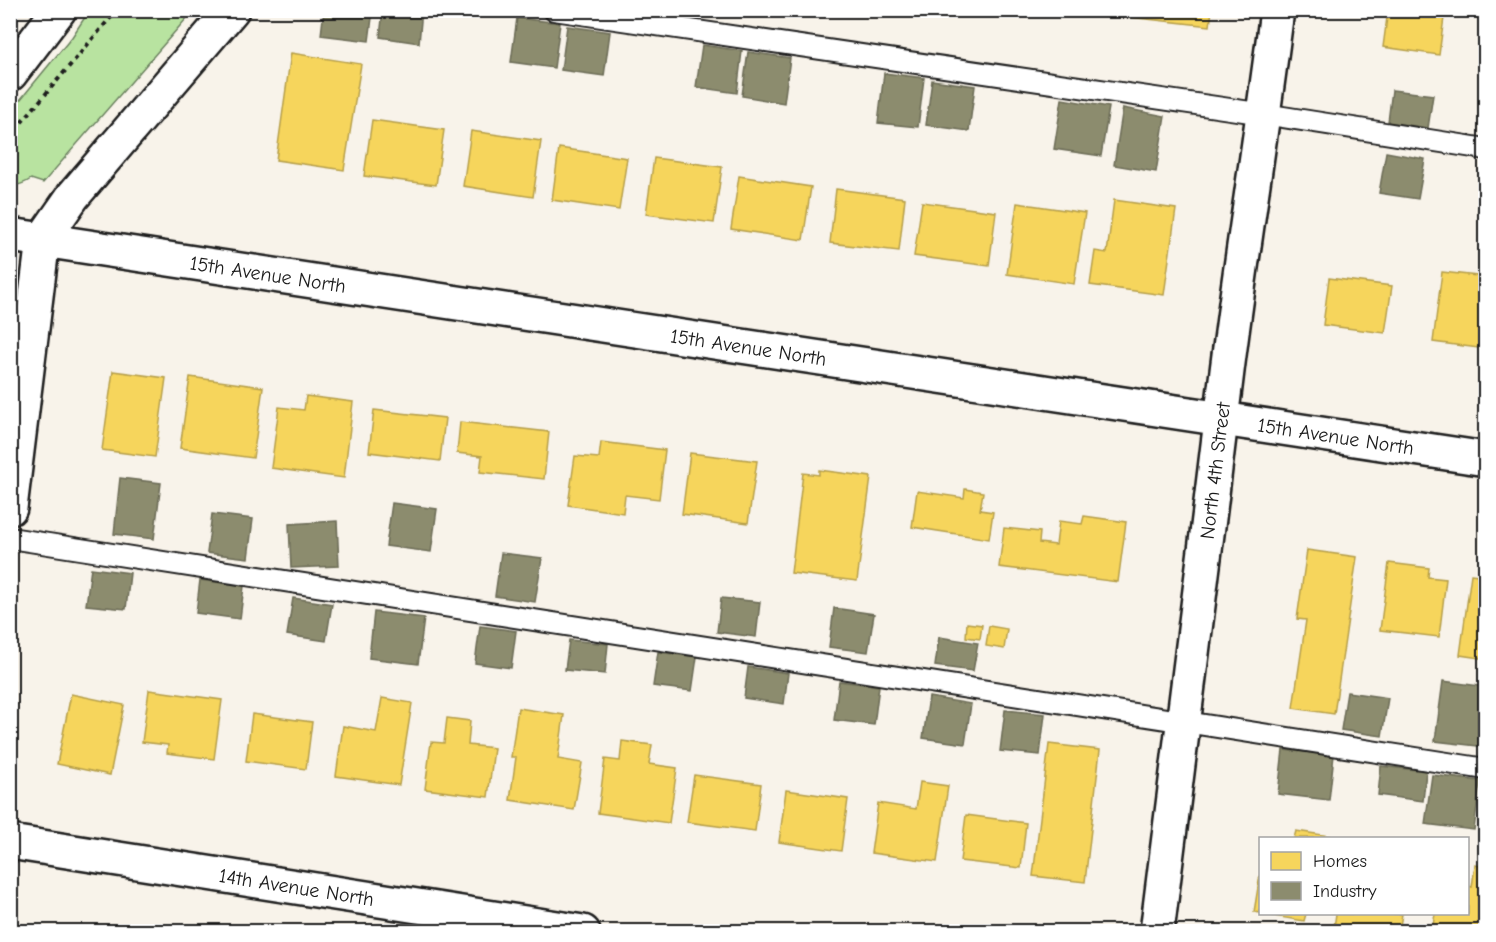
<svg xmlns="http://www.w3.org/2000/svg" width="1496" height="942" viewBox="0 0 1496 942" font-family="'Comic Neue',sans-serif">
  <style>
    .green { fill: #b8e3a0; stroke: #6a805e; stroke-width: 1.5 }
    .homes { fill: #f6d55c; stroke: #b59e49; stroke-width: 1.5 }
    .industry { fill: #8c8c6e; stroke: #6a6a55; stroke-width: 1.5 }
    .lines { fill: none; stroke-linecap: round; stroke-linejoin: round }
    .service-casing { stroke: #1c1c1c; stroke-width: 24 }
    .minor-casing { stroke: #1c1c1c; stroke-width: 38 }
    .tertiary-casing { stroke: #1c1c1c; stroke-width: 38 }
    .path { stroke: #1c1c1c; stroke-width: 4; stroke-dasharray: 4.5 4.5; stroke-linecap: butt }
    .service { stroke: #fff; stroke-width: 20 }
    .minor { stroke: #fff; stroke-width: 33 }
    .tertiary { stroke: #fff; stroke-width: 33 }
    .labels { text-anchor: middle; stroke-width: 6; stroke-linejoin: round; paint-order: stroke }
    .street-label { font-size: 20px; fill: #1c1c1c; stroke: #fff }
  </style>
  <rect width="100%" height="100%" fill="#f8f3ea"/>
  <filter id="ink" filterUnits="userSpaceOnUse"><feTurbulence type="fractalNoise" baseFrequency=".0167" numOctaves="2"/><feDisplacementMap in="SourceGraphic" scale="12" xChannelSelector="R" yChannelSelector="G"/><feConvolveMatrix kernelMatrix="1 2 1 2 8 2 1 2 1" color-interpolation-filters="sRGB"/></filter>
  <g filter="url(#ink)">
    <path class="green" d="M89,11H193L43,183L31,179C25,183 18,187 11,184V111L72,37Z"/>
    <path class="homes" d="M1130,10H1212L1210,26L1129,17Z
      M1388,10H1445L1439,55L1383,47Z
      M291,53L361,64L344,170L276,160Z
      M372,120L444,130L436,185L364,176Z
      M471,131L541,141L533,197L463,186Z
      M559,148L627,158L619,210L552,200Z
      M654,158L722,167L714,223L646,214Z
      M739,176L811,187L803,240L731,229Z
      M836,189L905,198L899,251L830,243Z
      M1114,200L1176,209L1164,295L1090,285L1095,251L1107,253Z
      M922,202L996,212L989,266L914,256Z
      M1017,203L1085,213L1074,284L1007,274Z
      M1442,272L1486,277V349L1433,342Z
      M1329,278L1392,286L1385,333L1323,325Z
      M113,371L166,378L155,457L102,450Z
      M190,377L263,387L253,458L180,448Z
      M306,396L353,402L344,478L271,468L279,407L304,410Z
      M374,410L445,418L440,461L369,452Z
      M460,422L549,432L544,479L480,472L482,456L457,453Z
      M601,442L665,450L659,499L625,495L623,513L568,505L575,456L599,458Z
      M690,453L757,461L748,523L682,514Z
      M819,470L871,477L857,581L791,573L803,473L819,475Z
      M965,489L983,492L980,510L993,512L989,539L912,527L917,491L964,498Z
      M1084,516L1126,522L1118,582L999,567L1004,528L1040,532L1039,543L1056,545L1059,521L1082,524Z
      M1307,550L1357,557L1334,714L1293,708L1306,620L1297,619Z
      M1389,563L1429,568L1428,577L1446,579L1439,637L1380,630Z
      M1471,574L1486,576V659L1460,655Z
      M967,623L982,625L980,639L966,637Z
      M989,626L1007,629L1004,649L986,646Z
      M149,690L222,700L214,759L167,753L168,745L142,742Z
      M71,694L124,705L110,775L57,764Z
      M382,698L412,703L399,785L336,776L343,726L376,732Z
      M518,708L564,715L558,759L582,763L574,810L510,800L516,757H511Z
      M252,714L312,722L306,769L246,761Z
      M447,718L470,721L468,745L494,748L488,797L425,789L431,742L444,743Z
      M622,741L652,745L649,764L677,768L669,823L598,813L605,759L620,761Z
      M1049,744L1100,750L1085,882L1033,876Z
      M694,775L761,784L755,831L687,822Z
      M920,782L948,786L937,862L871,853L878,803L916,809Z
      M786,790L848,799L841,851L779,842Z
      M966,815L1026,823L1021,868L960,861Z
      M1296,831L1330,836L1329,838H1294Z
      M1475,865L1486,867V932L1432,930L1435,914H1468V886L1472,887Z
      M1260,875V913L1254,912Z
      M1262,914H1306L1304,921Z
      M1336,914H1402L1399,932H1368L1334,927Z"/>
    <path class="industry" d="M324,10H373L369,41L321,35Z
      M383,10H422L419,43L380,37Z
      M517,18L560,23L554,68L511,62Z
      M567,26L610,32L604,76L561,70Z
      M702,45L742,51L737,93L696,87Z
      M748,52L790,58L784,103L742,96Z
      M884,73L924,78L918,127L878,123Z
      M932,80L975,86L969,131L926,125Z
      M1392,90L1433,95L1428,128L1388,122Z
      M1062,99L1109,107L1101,156L1054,149Z
      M1123,108L1165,116L1156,172L1114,165Z
      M1386,152L1425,159L1418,199L1379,193Z
      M1484,165H1486V213L1478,212Z
      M120,478L161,483L154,539L114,534Z
      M392,503L437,509L431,552L386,546Z
      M212,514L253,519L248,558L207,553Z
      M337,521L339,566L291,568L289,524Z
      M501,553L542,558L535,602L495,596Z
      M91,568L130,573L126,609L86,605Z
      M200,580L244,586L240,619L196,613Z
      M293,598L332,604L326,641L287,635Z
      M721,598L760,602L756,637L717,632Z
      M834,608L874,614L868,652L829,647Z
      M374,612L424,618L418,664L369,658Z
      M480,626L516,631L511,668L475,663Z
      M939,637L978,643L973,671L935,666Z
      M569,640L608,644L605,674L565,670Z
      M658,652L697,657L692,691L653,686Z
      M748,667L788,673L784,704L744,698Z
      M839,681L879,686L874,725L834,720Z
      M1443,681L1486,687V747L1435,741Z
      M1347,692L1388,698L1382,736L1341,730Z
      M929,697L971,704L965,744L923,738Z
      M1005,710L1045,714L1040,755L1000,751Z
      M1283,750L1334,755L1329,800L1278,794Z
      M1381,766L1426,771L1423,801L1378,795Z
      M1432,775L1480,781L1474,830L1425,824Z"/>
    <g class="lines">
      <defs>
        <path id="service" d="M554,10L1264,114L1486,149
          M10,538L1486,769"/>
        <g id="minor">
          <path d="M10,74L59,10"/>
          <path id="s1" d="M10,235L1486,459"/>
          <path d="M10,508L43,239L73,196L232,10"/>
          <path id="s2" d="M10,842L583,932"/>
        </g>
        <g id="tertiary">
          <path id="s3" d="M1157,932C1182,745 1204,558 1227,371C1242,251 1262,131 1277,10"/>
        </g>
      </defs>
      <use href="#service" class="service-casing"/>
      <use href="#minor" class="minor-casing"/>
      <use href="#tertiary" class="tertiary-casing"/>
      <path class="path" d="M10,136L117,10"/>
      <use href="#service" class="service"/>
      <use href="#minor" class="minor"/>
      <use href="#tertiary" class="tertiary"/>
    </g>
  </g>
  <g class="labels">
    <g class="street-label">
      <text dy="7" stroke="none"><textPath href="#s1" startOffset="261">15th Avenue North</textPath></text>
      <text dy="7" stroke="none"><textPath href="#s1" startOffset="747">15th Avenue North</textPath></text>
      <text dy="7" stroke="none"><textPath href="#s1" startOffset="1341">15th Avenue North</textPath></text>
      <text dy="7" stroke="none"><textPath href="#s3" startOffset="465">North 4th Street</textPath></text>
      <text dy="7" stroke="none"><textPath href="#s2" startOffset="290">14th Avenue North</textPath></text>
    </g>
  </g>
  <rect width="1496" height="942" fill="none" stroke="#fff" stroke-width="36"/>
  <rect x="18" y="18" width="1460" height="906" fill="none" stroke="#1c1c1c" stroke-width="2" filter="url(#ink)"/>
  <rect x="1259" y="837" width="210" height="78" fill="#ffffff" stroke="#a4a4a4" stroke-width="1.5"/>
  <rect x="1271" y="852" width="30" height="18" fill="#f6d55c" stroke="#a4a4a4" stroke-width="1.5"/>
  <text x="1313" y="867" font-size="18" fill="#1c1c1c">Homes</text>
  <rect x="1271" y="882" width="30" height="18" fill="#8c8c6e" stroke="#a4a4a4" stroke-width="1.5"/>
  <text x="1313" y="897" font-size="18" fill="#1c1c1c">Industry</text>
</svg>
